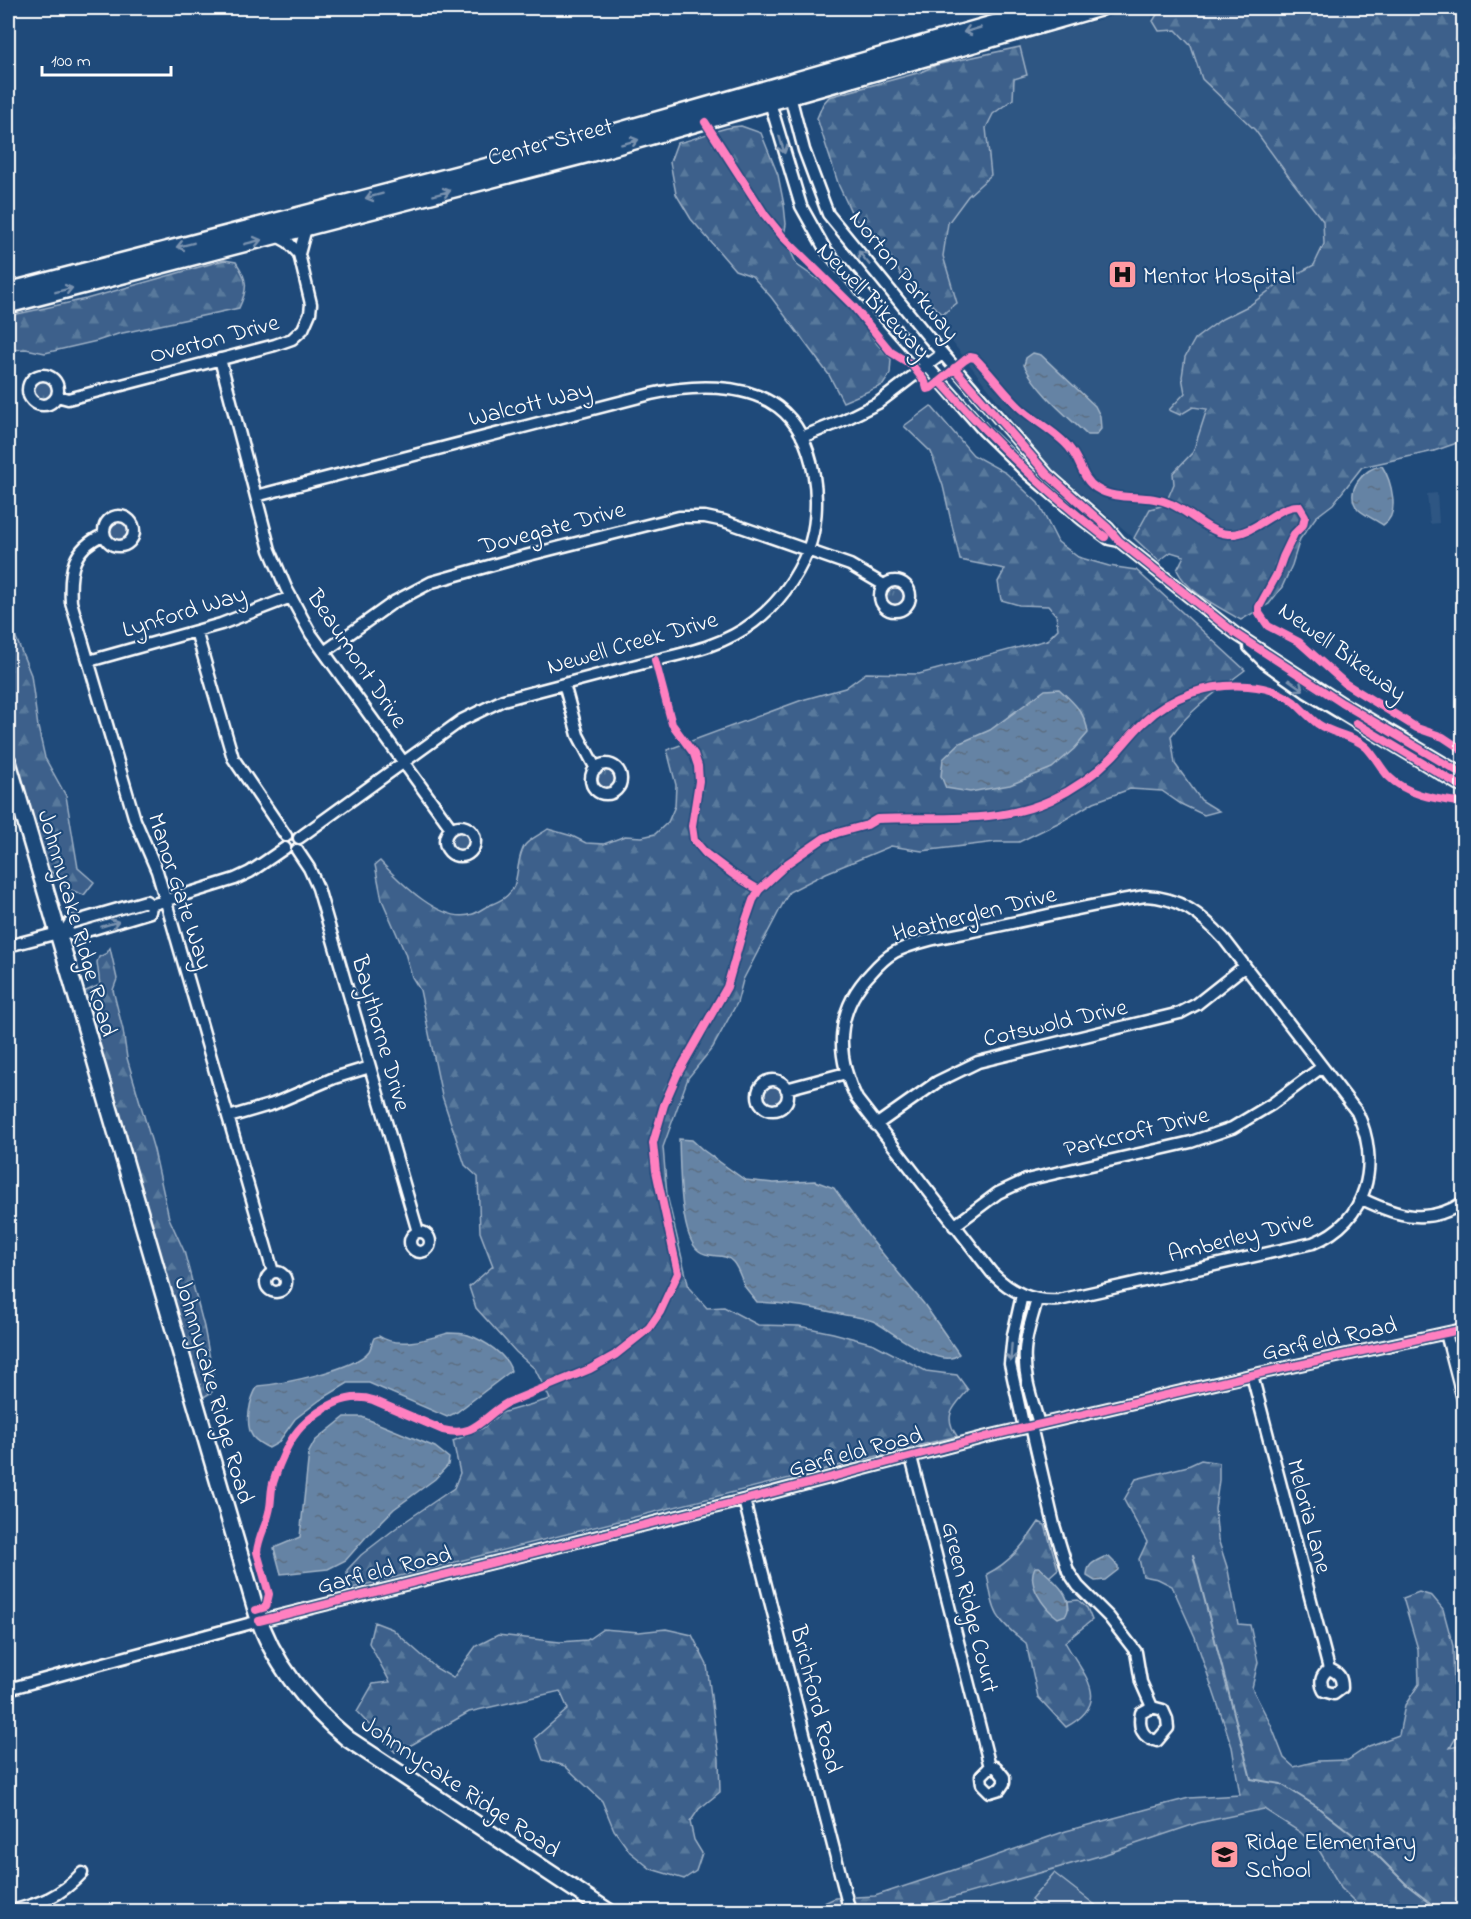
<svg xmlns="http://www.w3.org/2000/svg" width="1471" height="1919" viewBox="0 0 1471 1919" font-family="'Indie Flower',sans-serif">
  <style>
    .built { fill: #2e5683 }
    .grass { fill: url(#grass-tufts); stroke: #9eb0c5; stroke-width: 1.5 }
    .forest { fill: url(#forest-firs); stroke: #9eb0c5; stroke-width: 1.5 }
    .garden { fill: #3c618b; stroke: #9eb0c5; stroke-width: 1.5 }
    .water { fill: url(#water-ripples); stroke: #a3b5c8; stroke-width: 1.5 }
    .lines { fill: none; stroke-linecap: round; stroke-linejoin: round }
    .stream { stroke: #a3b5c8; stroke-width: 2 }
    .street-casing { stroke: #fff; stroke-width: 15 }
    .secondary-casing { stroke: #fff; stroke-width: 20 }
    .street { stroke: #1f4a7a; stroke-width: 10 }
    .secondary { stroke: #1f4a7a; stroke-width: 15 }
    .cycleway-casing { stroke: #1f4a7a; stroke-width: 11 }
    .cycleway { stroke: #ff80c0; stroke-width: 8 }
    .oneway { stroke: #7992af }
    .labels { text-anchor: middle; stroke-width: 4.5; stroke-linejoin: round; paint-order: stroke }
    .street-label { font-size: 24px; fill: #fff; stroke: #1f4a7a }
    .poi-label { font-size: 24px; fill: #fff; stroke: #1f4a7a; text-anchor: start }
  </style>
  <defs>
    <pattern id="grass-tufts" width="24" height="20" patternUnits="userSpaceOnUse" patternTransform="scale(1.5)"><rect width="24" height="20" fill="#3c618b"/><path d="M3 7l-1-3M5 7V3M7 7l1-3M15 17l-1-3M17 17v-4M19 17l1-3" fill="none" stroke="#59799c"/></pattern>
    <pattern id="forest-firs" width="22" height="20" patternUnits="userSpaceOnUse" patternTransform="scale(1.5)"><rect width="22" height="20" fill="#3c618b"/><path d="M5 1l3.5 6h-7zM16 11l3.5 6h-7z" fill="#59799c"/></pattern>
    <pattern id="water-ripples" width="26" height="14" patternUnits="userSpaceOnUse" patternTransform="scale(1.5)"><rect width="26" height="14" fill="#6583a4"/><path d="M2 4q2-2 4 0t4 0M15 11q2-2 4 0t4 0" fill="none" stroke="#5b6d81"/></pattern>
  </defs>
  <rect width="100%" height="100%" fill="#1f4a7a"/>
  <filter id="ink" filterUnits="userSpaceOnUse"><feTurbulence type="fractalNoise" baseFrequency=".0167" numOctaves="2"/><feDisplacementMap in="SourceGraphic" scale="12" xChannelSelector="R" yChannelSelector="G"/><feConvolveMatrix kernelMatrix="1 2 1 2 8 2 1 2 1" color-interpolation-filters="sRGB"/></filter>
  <g filter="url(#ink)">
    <path class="built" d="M1141,8H1150L1153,21L1159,31L1176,30L1191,45L1202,79L1255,130L1289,177L1323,221L1324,244L1314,265L1278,284L1250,305L1222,319L1195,339L1185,357L1182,377L1185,393L1180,414L1193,407L1207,409L1193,452L1173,473L1174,484L1164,506L1150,509L1134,538L1045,462L936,321L957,303L943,256L948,223L968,196L991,175L986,128L993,114L1013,99L1014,79L1027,75L1019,42Z
      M1437,493L1439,523L1430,524L1427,494Z
      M1352,1775L1432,1912H836Z"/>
    <path class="grass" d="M33 390a10 10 0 1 1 20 0a10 10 0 1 1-20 0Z
      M109 531a10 10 0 1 1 20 0a10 10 0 1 1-20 0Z
      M885 595a10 10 0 1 1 20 0a10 10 0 1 1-20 0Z
      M598 780a10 10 0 1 1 20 0a10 10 0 1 1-20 0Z
      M451 841a10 10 0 1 1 20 0a10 10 0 1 1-20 0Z
      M761 1095a11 11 0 1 1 22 0a11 11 0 1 1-22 0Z"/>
    <path class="forest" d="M1161,8H1461L1463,10V438L1454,444L1434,451L1362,467L1333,504L1316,517L1300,539L1292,565L1282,587L1269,604L1241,620C1219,607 1188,593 1177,570L1184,556L1171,552L1159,561L1134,538L1150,509L1165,505L1174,484L1173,473L1193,452L1207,409L1193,407L1180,415L1169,410L1185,393L1182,377L1185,357L1195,339L1222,319L1250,305L1278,284L1314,265L1324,244L1323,221L1289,177L1255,130L1202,79L1191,46L1176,30L1159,31L1153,21Z
      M1020,47L1027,75L1014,79L1013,99L993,114L986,128L991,175L968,196L948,223L943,256L957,303L943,314L927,301L918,289L902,277L894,261L874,236L854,218L839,186L817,118L823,104L829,97L921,72L936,65Z
      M741,126L761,133L778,175L784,205L786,224L784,237L797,265L846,299L877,344L891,359L890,374L883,385L843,402L829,375L771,297L752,276L735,270L691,219L676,194L670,162L677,143C699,139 718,127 741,126Z
      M224,260L236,262C248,280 248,288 239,308L118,334L97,341L45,353L26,349L8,350V316L86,299Z
      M931,406L973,455L1006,473L1038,503L1058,542L1078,557L1109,566L1136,570L1245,670C1219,690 1190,709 1171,736L1175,764L1201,800L1219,811L1204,815L1181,804L1162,791L1130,789L1094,802L1064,820L1019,842H996L922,851L891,846L826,873L789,892L743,980L737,1003L713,1047L688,1078L663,1147L667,1195L689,1288L707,1308L724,1307L758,1325L799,1326L833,1333L874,1344L926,1371L957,1375L968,1390C954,1407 942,1415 957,1436L348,1589L347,1570L361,1555L400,1525L454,1488L460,1473L453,1441L483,1428L501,1413L550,1399L535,1369L516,1352L476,1308L469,1287L493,1266L480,1232L478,1177L465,1165L442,1096L420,990L412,977L405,953L382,900L375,865L380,861C400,882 442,925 473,914C479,912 484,907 490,905C500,901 509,897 514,886C519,873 517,856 525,845C530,839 541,834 548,829L572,836L586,843L604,844L625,836L642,837L655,834L668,822L675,806L676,785L667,750L802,700L845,688L866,673L919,674L1047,640L1058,629L1056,615L1048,606L1019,605L1001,600L998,582L1005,569L960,560L943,486L931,452L904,426Z
      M8,592L11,617L10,632L16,638L31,675L38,727L45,758L66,796L78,868L94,882L84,895L68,889L40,860L8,731Z
      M110,948L117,979L113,990L123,1030L127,1058L154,1150L169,1218L184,1251L204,1327L213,1375L212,1392L197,1401L79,994L100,985L97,962L99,957L107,953Z
      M1201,1460L1219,1463V1480L1215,1509L1218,1539L1228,1570L1238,1624L1250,1625L1258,1662L1252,1688L1271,1725L1284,1758L1294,1767L1317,1761L1348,1760L1369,1746L1399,1735L1405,1705L1419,1684L1418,1649L1403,1598L1419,1592L1432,1596L1443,1609L1453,1646L1454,1695L1458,1734L1450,1748L1463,1745V1911H1414L1412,1907L1364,1911L1341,1888L1319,1850L1300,1832L1264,1809L1198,1823L1106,1854L906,1911L805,1912L835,1898L875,1896L981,1861L1066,1831L1166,1804L1189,1798L1240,1795L1232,1747L1195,1637L1172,1586L1158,1579L1143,1576L1139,1559L1147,1542L1124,1500L1136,1479L1188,1466Z
      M1039,1522L1045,1525L1058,1569L1049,1577L1039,1567L1069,1609L1068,1601L1078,1600L1087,1608L1092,1620L1065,1642C1083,1675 1114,1701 1066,1727L1038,1697L1026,1643C994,1618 994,1614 987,1574C1011,1562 1025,1543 1039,1522Z
      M374,1622L392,1629L436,1668L453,1678L476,1646L498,1635L560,1642L587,1640L603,1629L639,1632L666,1629L692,1635L707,1665L719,1759L720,1792L699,1809L690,1822L694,1840L702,1853L696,1871L684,1879L651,1869L630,1852L614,1830L602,1801L565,1766L543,1760L535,1738L568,1709L560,1691L469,1712L413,1744L395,1752L357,1712L373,1684L390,1682L369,1643Z"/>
    <path class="garden" d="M1054,1873L1103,1911H1044L1031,1900Z"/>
    <path class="water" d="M1033,353L1041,355L1095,406L1100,416L1101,429L1096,435H1087C1065,414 1037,392 1024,365L1026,358Z
      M1382,466C1391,480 1401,515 1383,525C1376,520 1364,515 1358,509C1343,492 1364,467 1382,466Z
      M1059,689C1073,702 1086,713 1088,733L1074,749L1052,768L1010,785L970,792L946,788L941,776L943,759L960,743L990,730L1045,690Z
      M679,1139L692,1140L703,1150L745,1180L774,1183L815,1181L834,1188L869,1237L924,1304L959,1354C942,1371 893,1333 877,1323C868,1318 855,1317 845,1315C814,1308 789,1303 757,1302C753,1297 749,1292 745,1287C741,1279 739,1269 733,1262C725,1252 709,1259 699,1251C679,1237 680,1162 679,1139Z
      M448,1333C454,1333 462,1333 468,1335C483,1340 508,1355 511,1371L457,1412L447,1417L369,1383H348L320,1400L295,1419L278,1443L269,1448C263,1445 257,1442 253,1437C244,1424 250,1398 258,1386C281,1384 355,1370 369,1351C371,1348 372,1342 374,1338L379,1336C398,1349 428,1339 448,1333Z
      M345,1417H362L435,1447L449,1458L448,1465L435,1479L394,1509L366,1537L346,1560L328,1569L281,1574L274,1548L300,1537L309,1452L315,1441Z
      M1104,1557H1109L1118,1566V1570L1105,1580L1095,1581L1087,1576C1087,1564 1094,1562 1104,1557Z
      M1035,1567H1039C1051,1578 1076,1597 1066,1615L1058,1618C1044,1608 1026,1584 1035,1567Z"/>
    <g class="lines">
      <path class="stream" d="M1193,1555L1251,1779L1281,1784L1316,1806L1370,1848L1407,1885L1442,1912"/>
      <defs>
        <path id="street" d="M789,92L804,150L828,214L929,338L1047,474L1108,528L1119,541L1236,634L1342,703L1464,775
          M768,96L801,206L825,249L984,431L1026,472L1083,520L1109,539L1119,541
          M299,254L306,228
          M220,359L270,550L286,588L311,634L451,828
          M28 390a15 15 0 1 1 30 0a15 15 0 1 1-30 0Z
          M57,396L68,399L275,345L292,339L303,329L310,313L311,304L299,254L288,242L277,236
          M802,437L842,421L878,403L942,354
          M256,496L651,394C690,385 744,382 778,407C817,436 824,508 808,550C796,579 779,603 754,622C721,648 679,654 640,664C594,676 549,688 503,700L462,720L299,838
          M104 531a15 15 0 1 1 30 0a15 15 0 1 1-30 0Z
          M103,535C73,548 69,570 71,602L135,820L157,871L273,1272
          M880 596a15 15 0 1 1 30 0a15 15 0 1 1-30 0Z
          M196,631L233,758L286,836
          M1249,647L1265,663L1306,692L1464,788
          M324,652L394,602L432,582L521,557L679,517H705L724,521L850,565L884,585
          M89,661L221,624L291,597
          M564,684L578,735L596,769
          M591 779a15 15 0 1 1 30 0a15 15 0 1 1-30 0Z
          M445 841a15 15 0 1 1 30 0a15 15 0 1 1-30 0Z
          M297,850L309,868L318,888L418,1232
          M1145,896C1179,897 1202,915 1224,939L1357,1112C1381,1163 1368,1221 1313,1243L1059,1300C1031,1302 1011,1292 992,1273L857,1099C835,1055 835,1010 871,973C878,965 886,957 895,952C917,940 958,935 983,929C1037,918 1090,905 1145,896Z
          M151,905L150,912L73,935L65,931L70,923L146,901L151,905L235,879L250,872L285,848
          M8,946L62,932
          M758 1095a15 15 0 1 1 30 0a15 15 0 1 1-30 0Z
          M786,1089L846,1073
          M229,1117L273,1104L334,1078L370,1067
          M876,1125L937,1082L978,1062L1180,1013L1197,1004L1245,966
          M1362,1199C1397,1216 1428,1226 1464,1202
          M954,1226L998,1193L1026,1180L1191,1142L1232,1128L1272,1104L1322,1067
          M410 1242a10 10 0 1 1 20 0a10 10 0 1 1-20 0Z
          M266 1282a10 10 0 1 1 20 0a10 10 0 1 1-20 0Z
          M1022,1295L1013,1335L1010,1364L1024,1428
          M1037,1299C1033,1316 1026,1333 1025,1350C1023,1376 1032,1400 1039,1424
          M1446,1333L1464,1403
          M1252,1375L1329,1669C1321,1676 1319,1681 1324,1691L1334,1694L1342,1688C1342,1677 1339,1673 1329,1669
          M1031,1426L1054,1525L1068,1571L1078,1586L1109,1617L1136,1652L1141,1682L1152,1707L1141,1713C1138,1727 1142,1738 1157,1741L1168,1728L1167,1719L1163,1710L1152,1707
          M911,1457L990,1767L981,1776L982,1784L990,1792L1000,1789L1004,1783V1777L996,1767H990
          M744,1500L849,1908
          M8,1689L259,1621L744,1500L985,1437L1252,1375L1464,1329
          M8,1912C40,1903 59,1898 82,1873"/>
        <path id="secondary" d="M8,291L569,145L1048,8
          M8,305L589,154L1100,8
          M8,762L256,1610C271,1661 308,1706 348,1739L609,1912"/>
      </defs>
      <use href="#street" class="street-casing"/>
      <use href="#secondary" class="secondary-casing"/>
      <use href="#street" class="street"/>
      <use href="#secondary" class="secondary"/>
      <defs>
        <path id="cycleway" d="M705,122L765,215L783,237L854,307L891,352L912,365L925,382L927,389L931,388L965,360L970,357L975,358C990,373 1003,391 1018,406C1033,421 1060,434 1071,450C1081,462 1082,479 1096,488C1119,503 1146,492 1171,504C1190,512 1207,532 1228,534C1255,536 1278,504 1299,506L1305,516L1303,525L1294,534L1283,557L1277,574L1259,607V613L1268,626L1299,642L1346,684L1417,728L1443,737L1464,751
          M954,368L1047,474L1108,528L1119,541L1236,634L1342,703L1464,775
          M940,381C991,439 1043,490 1105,537
          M655,660L672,724L694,754L698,766L699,781L692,826L694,840L706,854L734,875L759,890L788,863L824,838L837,833L867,825L877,819C935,816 997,825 1051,800C1072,790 1094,775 1111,758C1122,747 1132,733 1144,722C1172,695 1210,683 1248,686C1264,687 1281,692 1294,702C1302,709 1309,717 1318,724C1332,734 1353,735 1366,747C1375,756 1380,767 1388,776C1408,796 1437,799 1464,803
          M1356,723L1464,788
          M256,1610L266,1607L269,1594L257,1552C258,1538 266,1526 269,1512C272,1502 270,1490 274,1480C279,1463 289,1439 302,1426C320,1408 347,1392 373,1400L443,1430C476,1438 482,1417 507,1403L590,1369L615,1355L649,1328L660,1312L678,1273L656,1171L653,1143L664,1105L677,1075L727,987L745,923L753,900L759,890
          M259,1621L744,1500L985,1437L1252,1375L1464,1329"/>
      </defs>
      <use href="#cycleway" class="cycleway-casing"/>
      <use href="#cycleway" class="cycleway"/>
    </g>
    <defs><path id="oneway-shaft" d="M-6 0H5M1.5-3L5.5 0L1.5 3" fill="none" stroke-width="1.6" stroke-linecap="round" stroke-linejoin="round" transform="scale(1.5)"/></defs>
    <g class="oneway">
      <use href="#oneway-shaft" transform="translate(972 30) rotate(164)"/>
      <use href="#oneway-shaft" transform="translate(630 142) rotate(-15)"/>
      <use href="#oneway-shaft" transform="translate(782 145) rotate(73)"/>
      <use href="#oneway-shaft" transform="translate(442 193) rotate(-15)"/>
      <use href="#oneway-shaft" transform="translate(374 196) rotate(165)"/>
      <use href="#oneway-shaft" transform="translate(253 242) rotate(-14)"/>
      <use href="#oneway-shaft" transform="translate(185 245) rotate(166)"/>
      <use href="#oneway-shaft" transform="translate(864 258) rotate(-129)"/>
      <use href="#oneway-shaft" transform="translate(64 290) rotate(-14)"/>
      <use href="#oneway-shaft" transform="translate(1296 685) rotate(35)"/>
      <use href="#oneway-shaft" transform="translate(110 924) rotate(-17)"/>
      <use href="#oneway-shaft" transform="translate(1011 1353) rotate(94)"/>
    </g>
  </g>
  <defs>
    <symbol id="hospital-square" viewBox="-11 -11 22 22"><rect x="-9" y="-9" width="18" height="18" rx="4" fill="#ff9aa2" stroke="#1f4a7a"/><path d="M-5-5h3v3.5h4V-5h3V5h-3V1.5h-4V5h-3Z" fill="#111"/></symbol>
    <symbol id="school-square" viewBox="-11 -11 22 22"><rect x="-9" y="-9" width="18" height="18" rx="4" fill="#ff9aa2" stroke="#1f4a7a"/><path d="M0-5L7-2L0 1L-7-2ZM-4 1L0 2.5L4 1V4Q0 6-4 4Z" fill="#111"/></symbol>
  </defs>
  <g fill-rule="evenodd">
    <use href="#hospital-square" x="1106" y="258" width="33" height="33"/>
    <use href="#school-square" x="1208" y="1838" width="33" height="33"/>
  </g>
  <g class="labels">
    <g class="street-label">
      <text transform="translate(550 141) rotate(-15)" y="8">Center Street</text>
      <text transform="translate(905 275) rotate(51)" y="8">Norton Parkway</text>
      <text transform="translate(874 300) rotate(46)" y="8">Newell Bikeway</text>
      <text transform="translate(214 338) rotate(-15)" y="8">Overton Drive</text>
      <text transform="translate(530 403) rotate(-14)" y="8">Walcott Way</text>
      <text transform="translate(552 527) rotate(-15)" y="8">Dovegate Drive</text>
      <text transform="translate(184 611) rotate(-17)" y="8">Lynford Way</text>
      <text transform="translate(632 642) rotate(-16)" y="8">Newell Creek Drive</text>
      <text transform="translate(1343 651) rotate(36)" y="8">Newell Bikeway</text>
      <text transform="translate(358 658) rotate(56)" y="8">Beaumont Drive</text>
      <text transform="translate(181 891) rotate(72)" y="8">Manor Gate Way</text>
      <text transform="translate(974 913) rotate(-14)" y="8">Heatherglen Drive</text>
      <text transform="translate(78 923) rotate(74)" y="8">Johnnycake Ridge Road</text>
      <text transform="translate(1055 1022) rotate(-13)" y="8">Cotswold Drive</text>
      <text transform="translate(382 1033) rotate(74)" y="8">Baythorne Drive</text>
      <text transform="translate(1136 1131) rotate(-14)" y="8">Parkcroft Drive</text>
      <text transform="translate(1240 1236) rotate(-14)" y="8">Amberley Drive</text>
      <text transform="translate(1329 1338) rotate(-12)" y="8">Garfield Road</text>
      <text transform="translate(215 1390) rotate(74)" y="8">Johnnycake Ridge Road</text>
      <text transform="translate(855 1451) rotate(-15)" y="8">Garfield Road</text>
      <text transform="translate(1310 1516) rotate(75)" y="8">Meloria Lane</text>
      <text transform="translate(384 1569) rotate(-14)" y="8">Garfield Road</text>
      <text transform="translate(971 1607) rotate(76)" y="8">Green Ridge Court</text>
      <text transform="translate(817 1699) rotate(76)" y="8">Brichford Road</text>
      <text transform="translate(461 1786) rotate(34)" y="8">Johnnycake Ridge Road</text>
    </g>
    <g class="poi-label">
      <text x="1143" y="283">Mentor Hospital</text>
      <text x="1245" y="1849">Ridge Elementary<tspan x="1245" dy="28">School</tspan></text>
    </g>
  </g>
  <rect width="1471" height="1919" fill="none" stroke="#1f4a7a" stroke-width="30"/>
  <rect x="15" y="15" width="1441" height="1889" fill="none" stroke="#fff" stroke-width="2" filter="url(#ink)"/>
  <path d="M42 66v9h129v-9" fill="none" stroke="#ffffff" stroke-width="3"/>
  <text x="51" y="66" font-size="18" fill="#ffffff" stroke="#1f4a7a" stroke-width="4.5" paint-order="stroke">100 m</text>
</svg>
